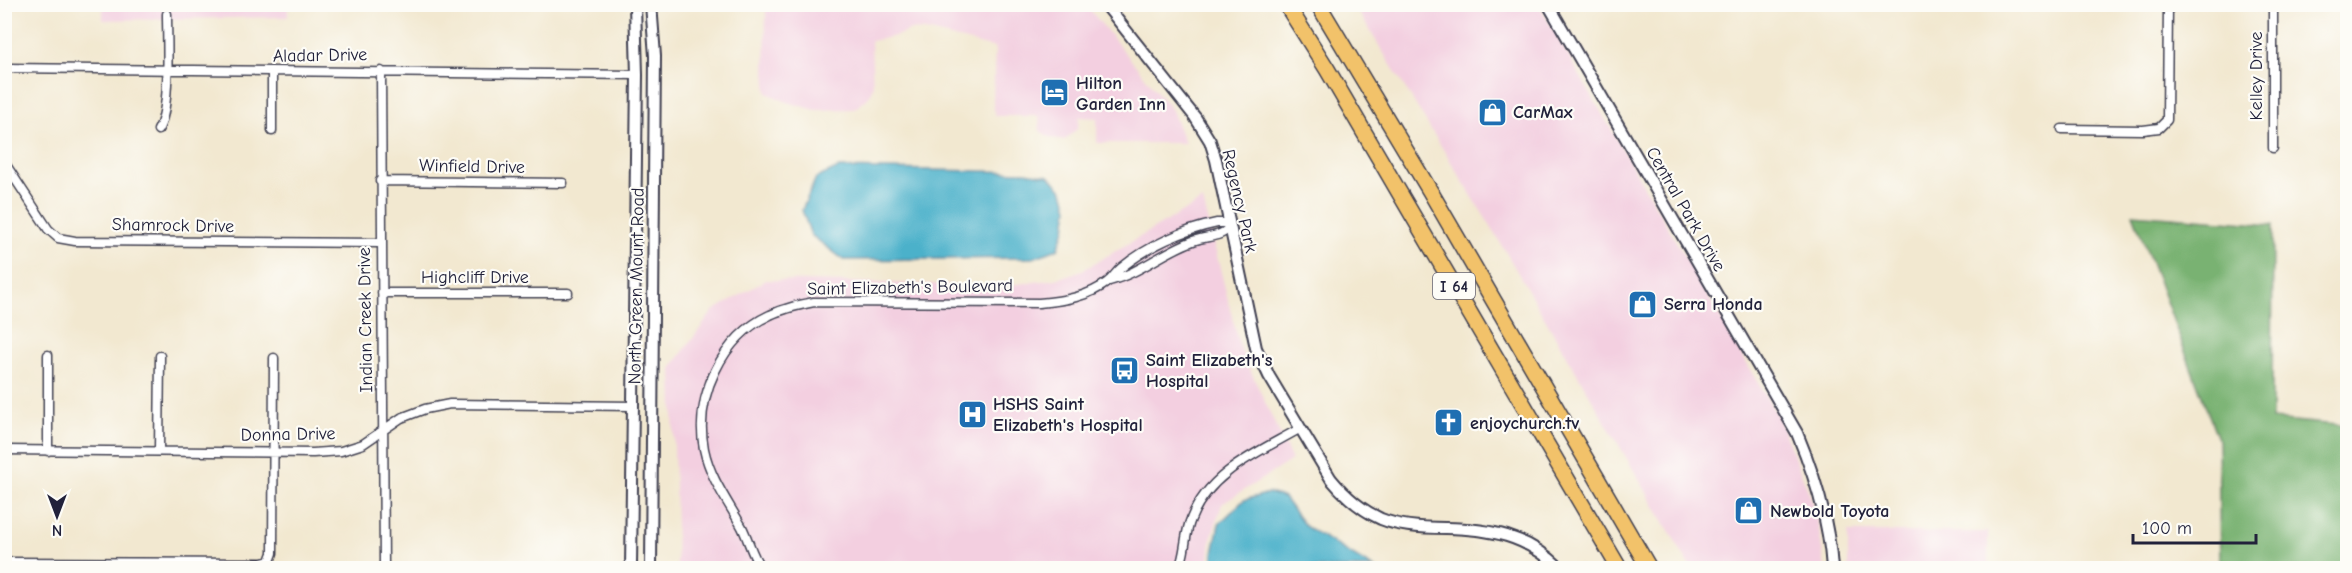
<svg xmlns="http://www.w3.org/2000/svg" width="2352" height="573" viewBox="0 0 2352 573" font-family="'Comic Neue',sans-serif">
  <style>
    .built { fill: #f3cfe0 }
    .forest { fill: #79b272; stroke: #4e6a56; stroke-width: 1.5 }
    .water { fill: #4bb1ca; stroke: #366a82; stroke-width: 1.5 }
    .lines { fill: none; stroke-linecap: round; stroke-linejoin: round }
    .minor-casing { stroke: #414051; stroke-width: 11 }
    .tertiary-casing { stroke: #414051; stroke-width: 14 }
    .motorway-casing { stroke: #414051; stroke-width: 18 }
    .minor { stroke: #fff; stroke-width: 8 }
    .tertiary { stroke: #fff; stroke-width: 10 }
    .motorway { stroke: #f2c26a; stroke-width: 15 }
    .labels { text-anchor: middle; stroke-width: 4.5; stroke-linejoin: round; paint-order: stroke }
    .shield { fill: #fdfcf7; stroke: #646373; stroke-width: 1.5 }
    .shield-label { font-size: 16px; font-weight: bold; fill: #22223b }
    .street-label { font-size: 18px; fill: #22223b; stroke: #fdfcf7 }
    .poi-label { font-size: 18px; font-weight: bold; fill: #22223b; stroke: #fdfcf7; text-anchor: start }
  </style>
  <rect width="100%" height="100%" fill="#fdfcf7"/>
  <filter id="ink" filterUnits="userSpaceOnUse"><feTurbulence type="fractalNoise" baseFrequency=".0167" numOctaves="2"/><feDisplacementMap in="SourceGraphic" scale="12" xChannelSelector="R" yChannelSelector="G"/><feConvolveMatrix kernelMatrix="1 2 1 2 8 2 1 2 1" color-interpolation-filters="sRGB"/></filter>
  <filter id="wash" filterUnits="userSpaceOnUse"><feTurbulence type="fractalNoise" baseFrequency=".008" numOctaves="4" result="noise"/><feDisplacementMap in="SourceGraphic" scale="24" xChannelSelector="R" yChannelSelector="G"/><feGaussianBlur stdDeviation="1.35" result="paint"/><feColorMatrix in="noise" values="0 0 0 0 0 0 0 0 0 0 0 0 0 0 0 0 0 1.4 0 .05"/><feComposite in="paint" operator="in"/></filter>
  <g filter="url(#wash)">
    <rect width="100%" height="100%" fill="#f2e8d0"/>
    <path class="built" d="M103,5H288V17L103,20Z
      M766,5H1086L1172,110L1185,143H1097V118L1079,117L1078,128L1065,140L1051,138L1040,131L1039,116H995L993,102L995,48L926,31L911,30L896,36L871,41L873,87L867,99L854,109L815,110L787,102L767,93L765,73Z
      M1354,5H1539L1779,419L1809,493L1818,523L1825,568H1691L1491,227Z
      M1203,200L1240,348L1292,460L1222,504L1211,539L1208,568H677L672,367L713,311L766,280L1002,286L1056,279L1083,270Z
      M1848,532H1988V568H1848Z"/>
    <path class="forest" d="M2133,214L2273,225L2272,419L2347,426V568H2220L2218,439Z"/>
    <path class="water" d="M839,168L1026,172L1049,176L1063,191L1068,208L1065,229L1058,249L1033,258L844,260L811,235L802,210L816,178Z
      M1269,493L1284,498L1305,526L1374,568H1213V553L1219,524L1244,500Z"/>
  </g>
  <g filter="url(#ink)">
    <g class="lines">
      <defs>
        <path id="minor" d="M4,68L637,75
          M381,71L384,568
          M2062,129L2143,130L2159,128L2167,120L2168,4
          M158,130C171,109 167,41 167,14
          M272,131V72
          M2273,148V4
          M4,162L48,229L58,238L75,241L381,243
          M380,181L563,183
          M382,293H568
          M48,355V451
          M4,450L313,453L341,451L363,444L401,418L425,409L450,404L634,406
          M159,451L160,356
          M4,562L263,563L270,561L273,553L274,358
          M761,568C752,556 749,541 742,527C728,502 710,478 704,449C694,397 722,337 770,315C784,308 799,305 814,302L1039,303C1063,301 1089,297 1109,281C1113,278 1116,272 1121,268C1148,246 1183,230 1217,223H1224L1230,226C1223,237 1208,236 1196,240C1165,250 1141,273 1109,281
          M1179,568C1186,554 1184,535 1191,519C1209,472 1259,452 1299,429"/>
        <path id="tertiary" d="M1105,4L1195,117L1210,141L1216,160L1256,348L1269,376L1331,479C1345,496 1361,510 1381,519C1401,527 1425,528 1445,528C1491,529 1526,535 1560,568
          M1548,4L1797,433C1815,476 1829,522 1832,568
          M631,568L637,75L635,4
          M651,568L655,56L651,4"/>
        <path id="motorway" d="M1286,4L1327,69L1619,568
          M1318,4L1430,191L1649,568"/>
      </defs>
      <use href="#minor" class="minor-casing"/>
      <use href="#tertiary" class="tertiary-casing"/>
      <use href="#motorway" class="motorway-casing"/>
      <use href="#minor" class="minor"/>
      <use href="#tertiary" class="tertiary"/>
      <use href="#motorway" class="motorway"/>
    </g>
  </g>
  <defs>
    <symbol id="hotel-square" viewBox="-11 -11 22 22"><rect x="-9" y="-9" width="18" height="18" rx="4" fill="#1f6fb2" stroke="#fdfcf7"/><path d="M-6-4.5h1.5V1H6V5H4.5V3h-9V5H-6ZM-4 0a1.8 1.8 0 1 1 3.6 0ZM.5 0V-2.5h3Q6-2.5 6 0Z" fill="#fff"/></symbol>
    <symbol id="shop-square" viewBox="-11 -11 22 22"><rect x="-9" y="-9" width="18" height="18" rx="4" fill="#1f6fb2" stroke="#fdfcf7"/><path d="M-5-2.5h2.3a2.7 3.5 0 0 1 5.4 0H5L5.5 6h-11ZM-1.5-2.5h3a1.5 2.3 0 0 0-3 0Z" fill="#fff"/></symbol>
    <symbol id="bus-square" viewBox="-11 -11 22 22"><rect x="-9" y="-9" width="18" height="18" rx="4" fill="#1f6fb2" stroke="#fdfcf7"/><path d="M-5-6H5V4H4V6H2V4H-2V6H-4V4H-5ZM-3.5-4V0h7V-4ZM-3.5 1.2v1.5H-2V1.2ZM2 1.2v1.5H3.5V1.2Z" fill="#fff"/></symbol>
    <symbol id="hospital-square" viewBox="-11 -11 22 22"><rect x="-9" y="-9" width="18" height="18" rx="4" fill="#1f6fb2" stroke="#fdfcf7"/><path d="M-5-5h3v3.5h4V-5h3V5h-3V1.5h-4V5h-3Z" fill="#fff"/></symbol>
    <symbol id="church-square" viewBox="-11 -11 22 22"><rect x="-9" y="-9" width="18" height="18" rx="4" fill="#1f6fb2" stroke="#fdfcf7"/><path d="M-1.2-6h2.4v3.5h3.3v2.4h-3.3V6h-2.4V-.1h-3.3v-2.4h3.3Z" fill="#fff"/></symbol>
  </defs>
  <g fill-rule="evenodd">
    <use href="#hotel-square" x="1038" y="76" width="33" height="33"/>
    <use href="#shop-square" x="1476" y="96" width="33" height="33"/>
    <use href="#shop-square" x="1626" y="288" width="33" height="33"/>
    <use href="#bus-square" x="1108" y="354" width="33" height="33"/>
    <use href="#hospital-square" x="956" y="398" width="33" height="33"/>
    <use href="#church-square" x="1432" y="406" width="33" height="33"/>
    <use href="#shop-square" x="1732" y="494" width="33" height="33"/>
  </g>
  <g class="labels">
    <rect class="shield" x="1433" y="273" width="42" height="26" rx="4.5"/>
    <g class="shield-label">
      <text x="1454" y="292">I 64</text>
    </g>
    <g class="street-label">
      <text transform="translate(320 55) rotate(-1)" y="6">Aladar Drive</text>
      <text transform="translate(2256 76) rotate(-90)" y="6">Kelley Drive</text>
      <text transform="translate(472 166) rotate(1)" y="6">Winfield Drive</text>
      <text transform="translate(1240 201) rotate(77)" y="6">Regency Park</text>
      <text transform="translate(1686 209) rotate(60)" y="6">Central Park Drive</text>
      <text transform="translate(173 225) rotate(1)" y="6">Shamrock Drive</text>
      <text x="475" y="283">Highcliff Drive</text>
      <text transform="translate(636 286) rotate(-89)" y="6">North Green Mount Road</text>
      <text transform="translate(910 287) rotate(-1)" y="6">Saint Elizabeth's Boulevard</text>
      <text transform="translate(365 320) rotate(-91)" y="6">Indian Creek Drive</text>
      <text transform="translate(288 434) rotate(-1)" y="6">Donna Drive</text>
    </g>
    <g class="poi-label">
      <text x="1076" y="89">Hilton<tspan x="1076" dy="21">Garden Inn</tspan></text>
      <text x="1513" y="118">CarMax</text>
      <text x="1664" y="310">Serra Honda</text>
      <text x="1146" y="366">Saint Elizabeth's<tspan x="1146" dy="21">Hospital</tspan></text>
      <text x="993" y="410">HSHS Saint<tspan x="993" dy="21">Elizabeth's Hospital</tspan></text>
      <text x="1470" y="429">enjoychurch.tv</text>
      <text x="1770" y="517">Newbold Toyota</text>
    </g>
  </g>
  <rect width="2352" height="573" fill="none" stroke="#fdfcf7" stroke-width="24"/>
  <g transform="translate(57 516) rotate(180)" stroke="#fdfcf7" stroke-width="4.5" paint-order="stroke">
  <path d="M0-4.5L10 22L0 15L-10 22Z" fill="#22223b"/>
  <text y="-9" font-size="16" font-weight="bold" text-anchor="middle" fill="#22223b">N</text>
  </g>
  <path d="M2133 534v9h123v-9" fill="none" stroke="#22223b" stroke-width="3"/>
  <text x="2142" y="534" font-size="18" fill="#22223b" stroke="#fdfcf7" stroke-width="4.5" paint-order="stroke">100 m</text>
</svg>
